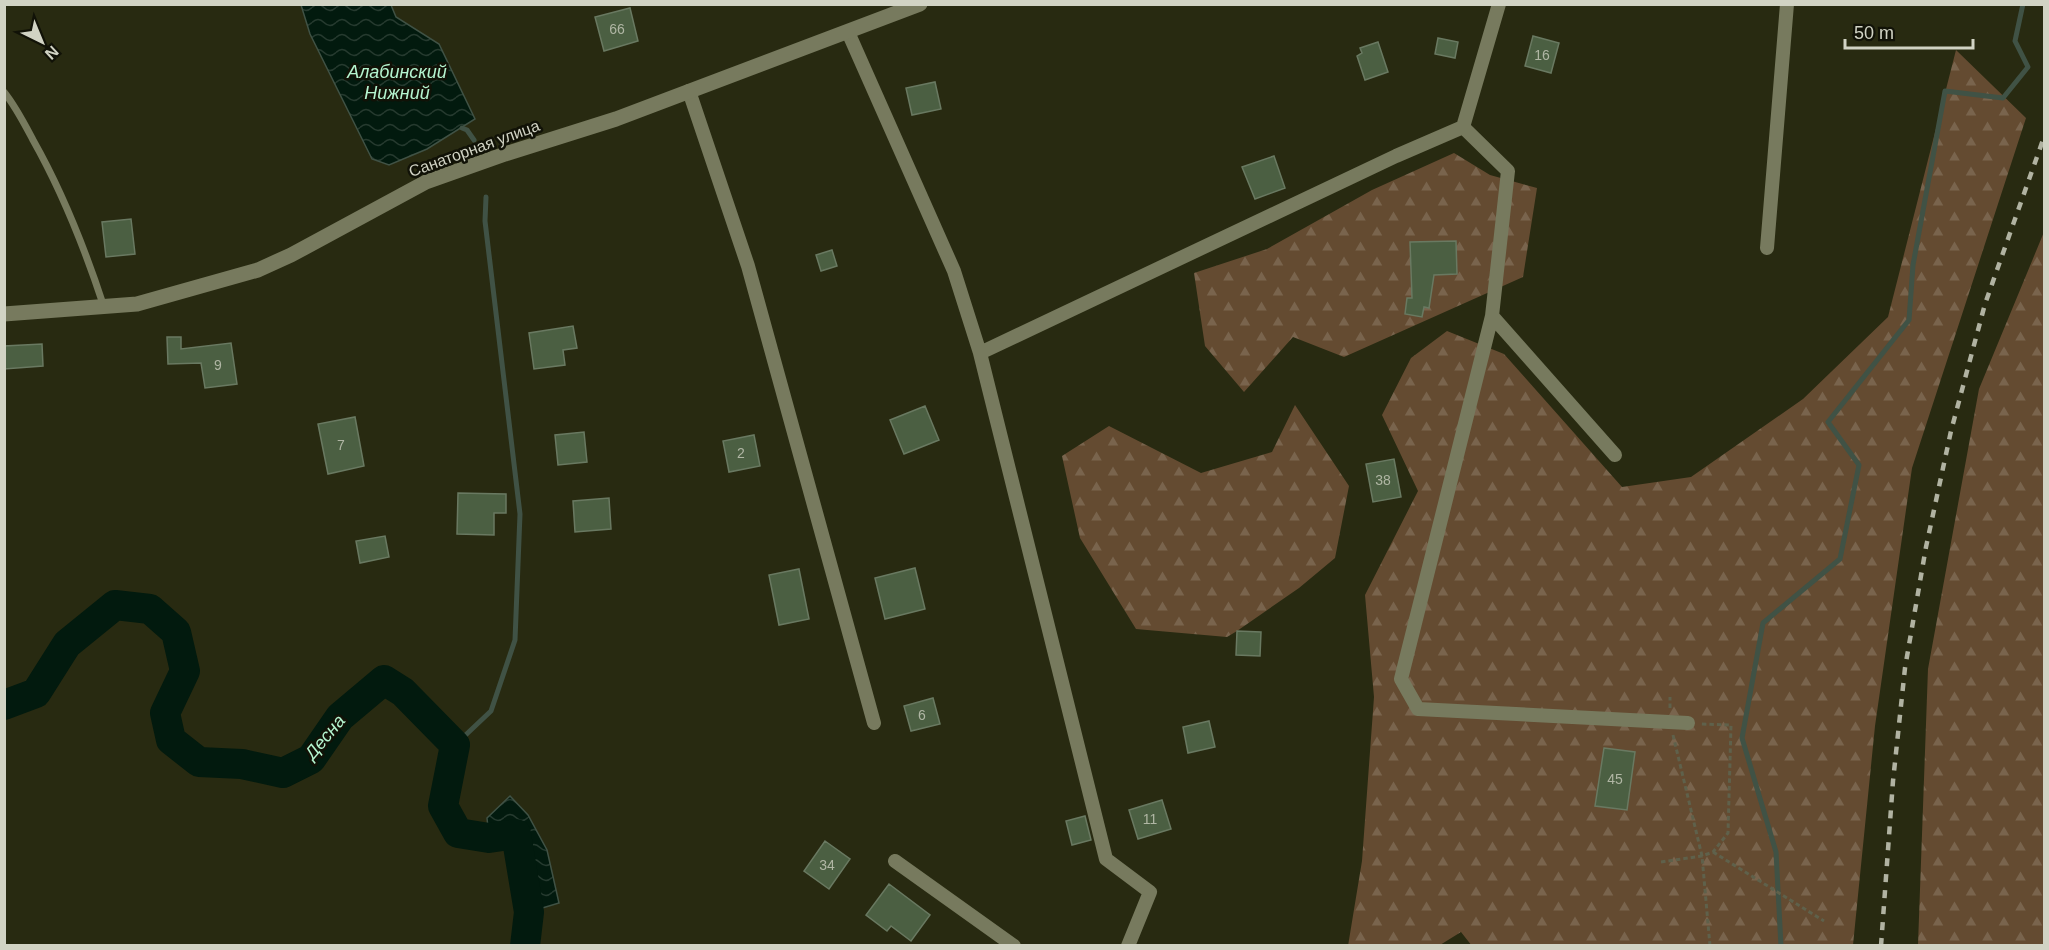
<svg xmlns="http://www.w3.org/2000/svg" width="2049" height="950" viewBox="0 0 2049 950" font-family="Helvetica,sans-serif">
  <style>
    .forest { fill: url(#forest-firs) }
    .water { fill: url(#water-waves); stroke: #405245; stroke-width: 1.5 }
    .lines { fill: none; stroke-linecap: round; stroke-linejoin: round }
    .stream { stroke: #405245; stroke-width: 5 }
    .river { stroke: #021a0e; stroke-width: 30 }
    .building { fill: #4b5f42; stroke: #697961; stroke-width: 1.5 }
    .path { stroke: #5f614b; stroke-width: 3; stroke-dasharray: 4.5 3; stroke-linecap: butt }
    .lane { stroke: #777a5e; stroke-width: 7 }
    .street { stroke: #777a5e; stroke-width: 14 }
    .secondary { stroke: #777a5e; stroke-width: 15 }
    .rail { stroke: #b1b3a2; stroke-width: 4.5; stroke-dasharray: 8 8; stroke-linecap: butt }
    .labels { text-anchor: middle; stroke-width: 5; stroke-linejoin: round; paint-order: stroke }
    .number-label { font-size: 14px; fill: #b0b6a4 }
    .street-label { font-size: 16px; fill: #d1d3c4; stroke: #111207 }
    .water-label { font-size: 18px; font-style: italic; fill: #b5f5d0; stroke: #111207 }
  </style>
  <defs>
    <pattern id="forest-firs" width="22" height="20" patternUnits="userSpaceOnUse" patternTransform="scale(1.5)"><rect width="22" height="20" fill="#644b31"/><path d="M5 1l3.5 6h-7zM16 11l3.5 6h-7z" fill="#79644d"/></pattern>
    <pattern id="water-waves" width="16" height="10" patternUnits="userSpaceOnUse" patternTransform="scale(1.5)"><rect width="16" height="10" fill="#021a0e"/><path d="M0 5q4-4 8 0t8 0" fill="none" stroke="#263a2f"/></pattern>
  </defs>
  <rect width="100%" height="100%" fill="#282a11"/>
  <path class="forest" d="M1956,50L2026,118L1912,468L1875,726L1853,945L1472,946L1461,932L1440,945L1348,946L1362,861L1374,697L1365,595L1418,491L1382,415L1411,358L1447,331L1504,354L1622,487L1691,477L1803,399L1888,317Z
    M1454,153L1490,175L1537,188L1523,277L1344,357L1293,337L1244,392L1205,346L1194,273L1267,249L1372,190Z
    M2044,232V945H1918L1928,669L1979,389Z
    M1295,405L1349,486L1335,558L1299,588L1237,631L1227,637L1136,629L1080,538L1062,456L1109,426L1201,473L1272,452Z"/>
  <path class="water" d="M301,5H391L396,17L439,44L475,119L427,149L389,165L372,159L310,34Z
    M510,796L528,815L547,850L559,903L529,912L516,834L489,838L487,818Z"/>
  <g class="lines">
    <path class="stream" d="M462,128L467,130L474,140
      M455,745L491,711L515,640L520,514L485,221L486,197
      M1781,946L1776,852L1742,738L1763,623L1840,559L1859,465L1828,422L1909,320L1913,265L1945,91L2003,98L2028,67L2015,41L2023,4"/>
    <path class="river" d="M4,705L36,693L67,644L115,605L150,609L176,632L185,671L165,713L171,740L199,762L242,764L283,773L311,759L340,717L384,680L403,692L455,745L443,806L458,833L489,838L516,834L529,912L525,946"/>
  </g>
  <path class="building" d="M630,8L638,41L604,51L595,17Z
    M1533,36L1559,43L1551,73L1525,66Z
    M1438,38L1458,42L1455,58L1435,54Z
    M1378,42L1388,72L1365,80L1357,56L1362,53L1360,48Z
    M935,82L941,109L912,115L906,88Z
    M1274,156L1285,188L1255,199L1242,167Z
    M131,219L135,254L106,257L102,222Z
    M1456,241L1457,274L1434,275L1429,308L1424,307L1422,317L1405,314L1407,298H1412L1410,242Z
    M832,250L837,266L821,271L816,255Z
    M573,326L577,348L563,350L565,365L534,369L529,333Z
    M167,337H181V349L231,343L237,384L205,388L201,363L168,364Z
    M42,344L43,366L4,369V346Z
    M925,406L939,440L904,454L890,420Z
    M355,417L364,466L328,474L318,424Z
    M584,432L587,462L558,465L555,435Z
    M754,435L760,466L729,472L723,441Z
    M1394,459L1401,497L1373,502L1366,464Z
    M458,493L506,494V513H494V535L457,534Z
    M609,498L611,529L575,532L573,501Z
    M385,536L389,557L360,563L356,541Z
    M915,568L925,609L885,619L875,578Z
    M799,569L809,619L779,625L769,575Z
    M1237,631L1261,632L1260,656L1236,655Z
    M933,698L940,724L911,731L904,706Z
    M1209,721L1215,747L1188,753L1183,727Z
    M1604,748L1635,752L1627,810L1595,806Z
    M1162,800L1171,829L1138,839L1129,810Z
    M1085,816L1091,840L1072,845L1066,821Z
    M825,841L850,859L829,889L804,871Z
    M889,884L930,915L911,941L891,926L887,931L866,915Z"/>
  <g class="lines">
    <path class="path" d="M1670,708V697
      M1673,735L1702,856L1710,946
      M1713,852L1824,921
      M1661,862L1702,856L1713,852L1728,833L1731,725L1700,724"/>
    <path class="lane" d="M4,92C16,107 24,123 33,140C63,193 85,249 104,307"/>
    <path class="street" d="M848,32L954,271L980,353L1106,859L1150,892L1128,946
      M689,91L748,266L874,723
      M1463,127L1508,171L1492,316L1615,455
      M1767,248L1787,4
      M1492,316L1401,679L1418,709L1688,723
      M980,353L1396,156L1463,127L1499,4
      M895,861L1014,946"/>
    <path class="secondary" d="M4,314L137,304L258,270L291,255L426,182L505,154L616,119L920,4"/>
    <path class="rail" d="M1881,946L1893,781L1905,668L1926,547L1951,431L1985,304L2044,137"/>
  </g>
  <g class="labels">
    <g class="number-label">
      <text x="617" y="34">66</text>
      <text x="1542" y="60">16</text>
      <text x="218" y="370">9</text>
      <text x="341" y="450">7</text>
      <text x="741" y="458">2</text>
      <text x="1383" y="485">38</text>
      <text x="922" y="720">6</text>
      <text x="1615" y="784">45</text>
      <text x="1150" y="824">11</text>
      <text x="827" y="870">34</text>
    </g>
    <g class="street-label">
      <text transform="translate(474 148) rotate(-20)" y="6">Санаторная улица</text>
    </g>
    <g class="water-label">
      <text x="397" y="78">Алабинский<tspan x="397" dy="21">Нижний</tspan></text>
      <text transform="translate(325 737) rotate(-50)" y="6">Десна</text>
    </g>
  </g>
  <rect width="2049" height="950" fill="none" stroke="#d1d3c4" stroke-width="12"/>
  <g transform="translate(42 42) rotate(137)" stroke="#111207" stroke-width="4.5" paint-order="stroke">
  <path d="M0-4.5L10 22L0 15L-10 22Z" fill="#d1d3c4"/>
  <text y="-9" font-size="16" font-weight="bold" text-anchor="middle" fill="#d1d3c4">N</text>
  </g>
  <path d="M1845 39v9h128v-9" fill="none" stroke="#d1d3c4" stroke-width="3"/>
  <text x="1854" y="39" font-size="18" fill="#d1d3c4" stroke="#111207" stroke-width="4.5" paint-order="stroke">50 m</text>
</svg>
